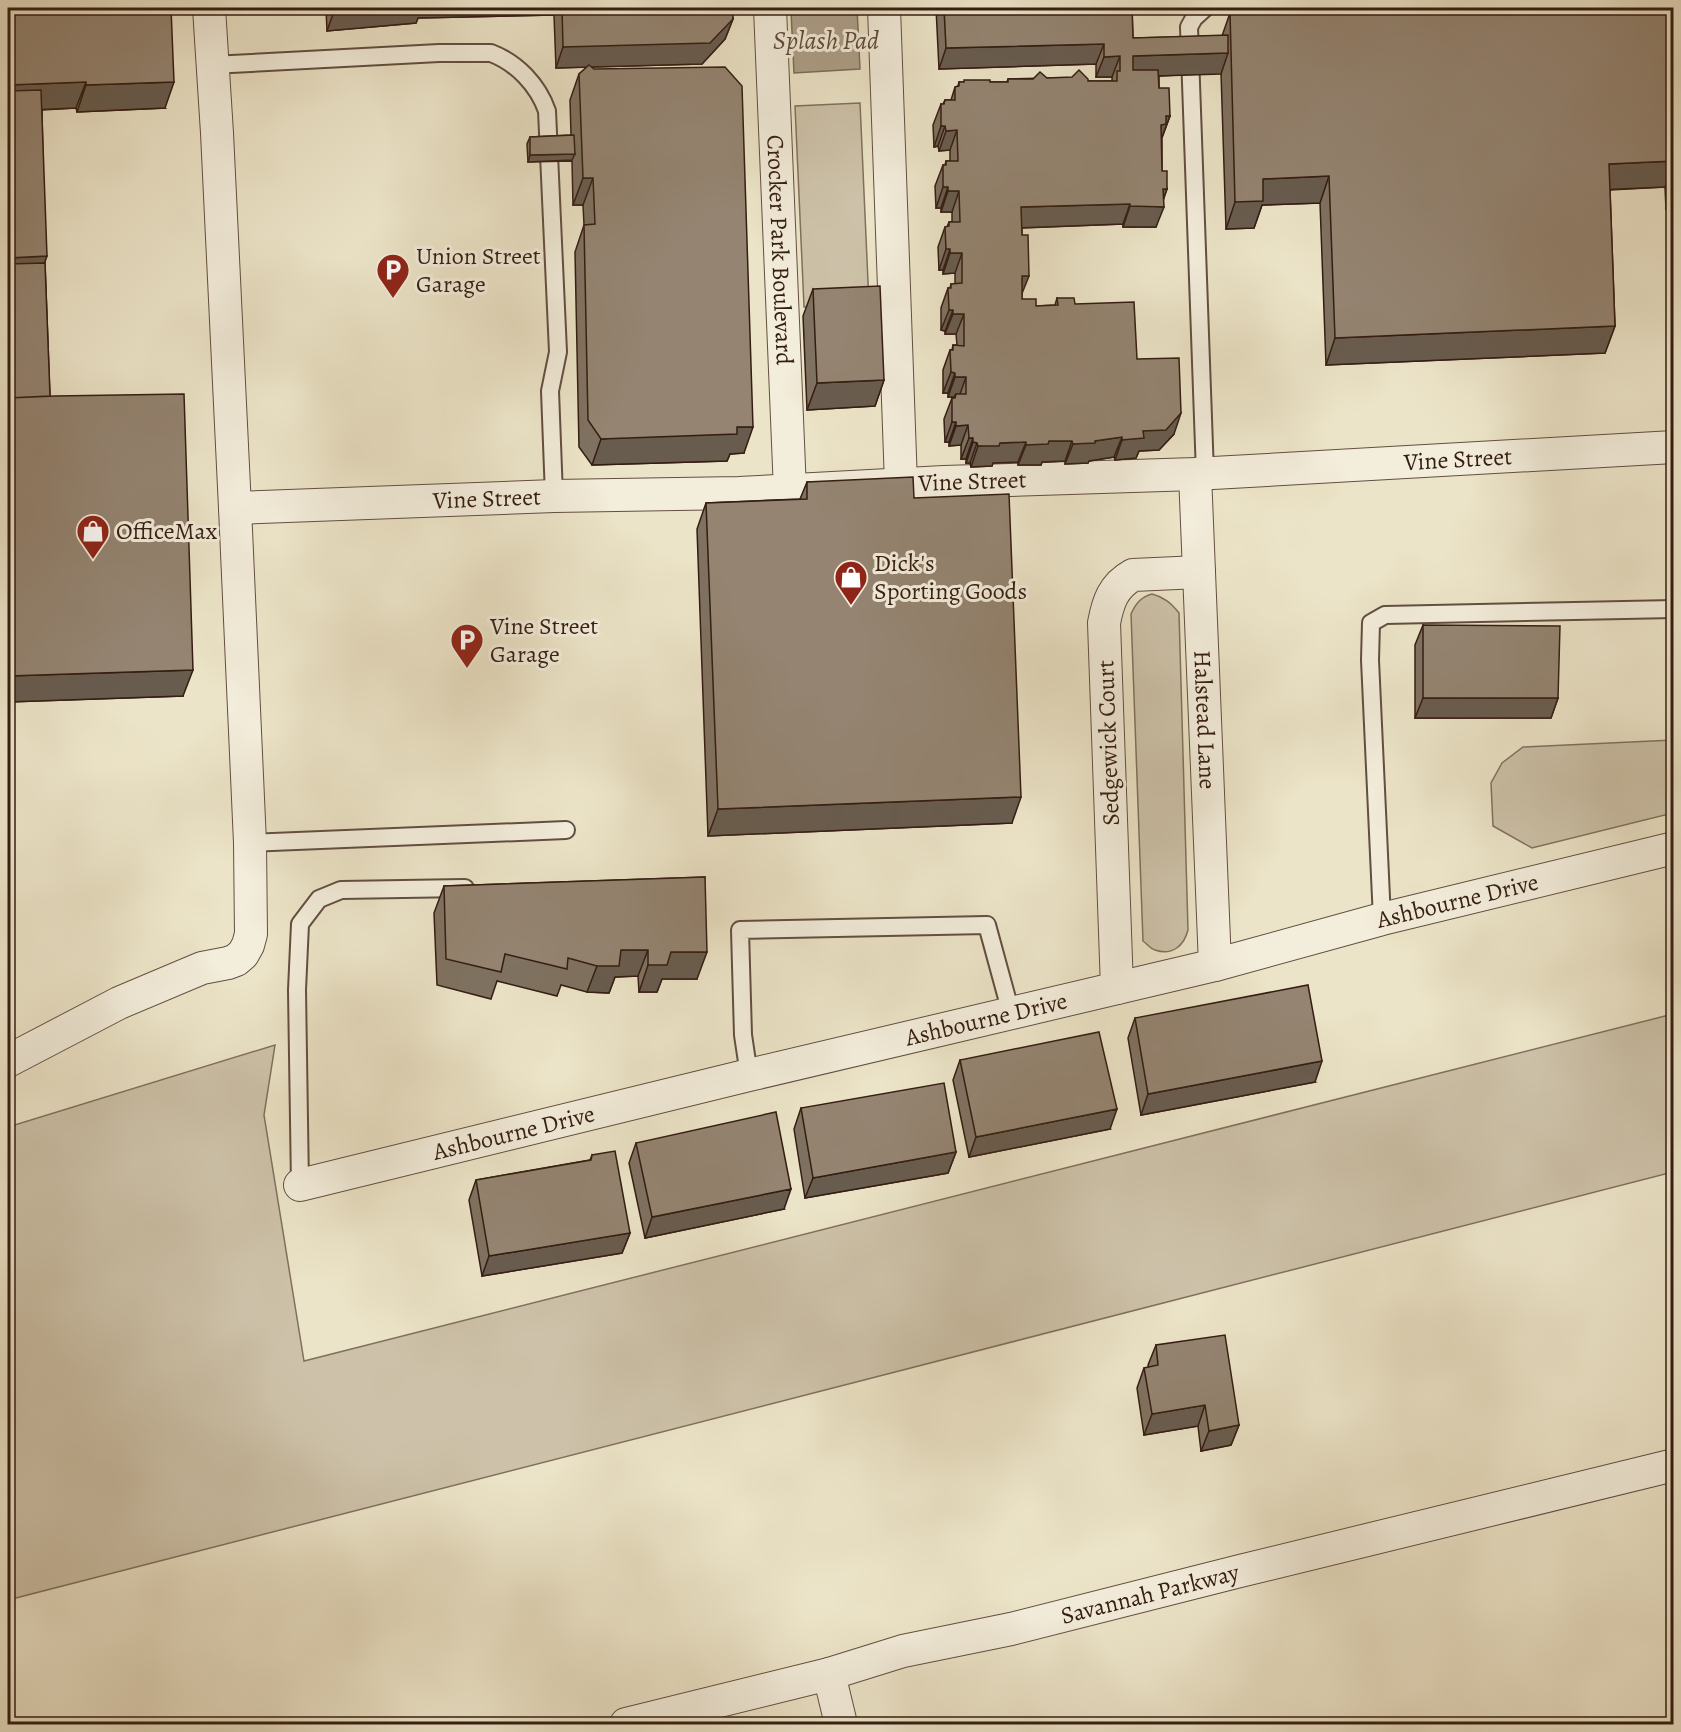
<svg xmlns="http://www.w3.org/2000/svg" width="1681" height="1732" viewBox="0 0 1681 1732" font-family="Alegreya,serif">
  <style>
    .green { fill: #cdc2a9; stroke: #80705e; stroke-width: 1.5 }
    .water { fill: #ada08a; stroke: #7d6c5a; stroke-width: 1.5 }
    .lines { fill: none; stroke-linecap: round; stroke-linejoin: round }
    .service-casing { stroke: #624f40; stroke-width: 20 }
    .minor-casing { stroke: #624f40; stroke-width: 34 }
    .service { stroke: #f3eddb; stroke-width: 16 }
    .minor { stroke: #f3eddb; stroke-width: 32 }
    .wall { fill: #7f7261; stroke: #341d12; stroke-width: 1.5 }
    .shaded-wall { fill: #685c4f; stroke: #341d12; stroke-width: 1.5 }
    .building { fill: #948471; stroke: #341d12; stroke-width: 1.5 }
    .labels { text-anchor: middle; stroke-width: 6; stroke-linejoin: round; paint-order: stroke }
    .street-label { font-size: 24px; fill: #341d12; stroke: #f3eddb }
    .poi-label { font-size: 24px; fill: #341d12; stroke: #f3eddb; text-anchor: start }
    .water-label { font-size: 26px; font-style: italic; fill: #5e4b3c; stroke: #f3eddb }
  </style>
  <rect width="100%" height="100%" fill="#ece4c8"/>
  <filter id="stains"><feTurbulence type="fractalNoise" baseFrequency=".00333" numOctaves="4"/><feColorMatrix values="0 0 0 0 .2 0 0 0 0 .09 0 0 0 0 .02 0 0 0 .5 -.17"/></filter>
  <radialGradient id="worn" r=".72"><stop offset=".6" stop-color="#630" stop-opacity="0"/><stop offset="1" stop-color="#630" stop-opacity=".3"/></radialGradient>
  <path class="green" d="M860,103L869,304L804,307L795,106Z
    M1152,594C1164,597 1171,603 1179,613L1188,930C1184,946 1172,956 1155,950C1151,949 1147,944 1143,941L1131,614C1136,603 1141,597 1152,594Z
    M1673,740V813L1532,848L1493,826L1491,783L1502,763L1523,747Z
    M1673,1014V1172L8,1600V1127L275,1045L264,1115L304,1361Z"/>
  <path class="water" d="M857,8L860,69L794,73L791,11Z"/>
  <g class="lines">
    <defs>
      <path id="service" d="M212,65L439,53H491C517,63 538,85 547,111L558,352L550,391L554,496
        M1205,474L1189,27L1194,18L1205,8
        M250,843L566,830
        M1382,919L1370,660L1371,623L1385,615L1674,609
        M749,1075L743,1035L740,930L987,925L1011,1013
        M300,1185L297,990L300,924L319,899L341,890L465,888"/>
      <g id="minor">
        <path id="s1" d="M770,8L790,491"/>
        <path d="M884,8L901,484"/>
        <path id="s2" d="M1195,474L1215,965"/>
        <path id="s3" d="M235,508L554,496L739,493L944,482L1195,474L1674,447"/>
        <path d="M1117,988L1104,623C1108,602 1113,586 1133,575L1199,572"/>
        <path d="M8,1061L119,1003L202,968L228,963L236,960L243,954L248,945L251,934L250,843L235,508L217,133L209,8"/>
        <path id="s4" d="M300,1185L749,1075L1215,965L1382,919L1674,848"/>
        <path d="M829,1674L841,1724"/>
        <path id="s5" d="M626,1724L829,1674L903,1651L1011,1629L1240,1571L1674,1465"/>
      </g>
    </defs>
    <use href="#service" class="service-casing"/>
    <use href="#minor" class="minor-casing"/>
    <use href="#service" class="service"/>
    <use href="#minor" class="minor"/>
  </g>
  <path class="wall" d="M8,8L165,108L77,112L76,108L42,110L45,263L50,396L183,696L8,702Z
    M244,8H732L733,19L725,39L702,64L591,67L744,453L730,454L727,461L592,465L579,447L575,252L584,225L583,205H573L572,161L528,162L527,144L530,137L571,135L570,100L579,74L587,67L556,68L554,15L418,18L416,23L327,31L326,9L244,12Z
    M936,8H1132L1133,38L1222,36L1230,13L1255,12L1257,8H1674V208L1666,209L1665,187L1610,190L1615,326L1605,353L1326,365L1320,203L1262,205L1254,228L1226,229L1221,73L1159,76V88L1170,116L1162,138V171L1167,189L1164,198L1156,227H1123V224L1022,228V299L1036,306L1055,305L1057,298L1075,304L1137,359L1174,434L1159,450L1139,451L1136,458L1115,460L1114,457L1089,461L1088,463L1065,464V461L1042,462L1041,465H1018V462L993,463L992,466L971,467L970,463H966V459H961V445L949,446V442H945L944,419L952,398H954V397H948V393H943V370L950,350H952L953,345H957L956,334H945V331L941,330V308L948,288H950L951,284H955V273L943,274V270H939L938,247L945,227H947L949,222H952V212H941V208H936L935,186L943,165H945L946,161H950V150L939,151L938,146L934,147L933,125L941,104H943L945,100H951L955,87L958,86L959,82H1007L1008,79L1047,78L1088,81H1112V77H1096V64L939,69Z
    M813,289L884,380L875,406L807,410L803,316Z
    M807,482L914,498L1012,823L708,836L697,529L706,503L800,499Z
    M1423,625L1558,698L1551,718H1415V645Z
    M705,877L697,979H662L657,992H639L638,976L615,977L609,993L587,992L561,985L557,996L497,981L491,999L437,985L434,913L444,886Z
    M1135,1018L1315,1082L1141,1115L1128,1038Z
    M960,1060L1110,1129L969,1157L953,1080Z
    M801,1108L956,1152L948,1173L805,1198L794,1129Z
    M636,1143L784,1209L645,1238L629,1163Z
    M592,1155L630,1233L622,1253L482,1276L469,1200L476,1180L590,1160Z
    M1156,1345L1239,1425L1231,1445L1201,1451L1198,1426L1144,1435L1137,1388L1144,1368L1149,1367L1148,1365Z"/>
  <path class="shaded-wall" d="M246,8H326V9L244,12Z
    M372,8H556L554,15L418,18L416,23L327,31L334,11Z
    M733,19L725,39L702,64L556,68L563,47Z
    M1104,44L1096,64L939,69L946,48Z
    M1228,53L1221,74L1125,77L1133,56Z
    M1120,56L1112,77H1096L1104,57Z
    M86,82L76,108L8,111V85Z
    M174,82L165,108L77,112L86,85Z
    M1166,116H1170L1159,145L1161,125Z
    M941,126H945L938,146L934,147Z
    M957,130L950,150L939,151L946,131Z
    M575,154L572,160L528,162L530,155Z
    M1674,161V164L1665,187L1599,190L1609,164Z
    M1329,176L1320,203L1262,205L1254,228L1226,229L1235,202L1263,179Z
    M583,178H593L583,205H573Z
    M943,187H948L941,208H936Z
    M1163,189H1167L1160,207H1164L1156,227H1123L1130,206Z
    M1674,189V208L1666,209Z
    M948,191H959L952,212H941Z
    M1130,204L1123,224L1014,228L1021,207Z
    M946,249H950L943,270H939Z
    M950,253H962L955,273L943,274Z
    M47,256L40,276L8,278V258Z
    M1022,276H1029L1021,296Z
    M949,310H953L945,331L941,330Z
    M953,314H964L956,334H945Z
    M1615,326L1605,353L1326,365L1335,338Z
    M951,372L955,373L948,393H943Z
    M955,377H966L959,397L956,394L954,397H948Z
    M884,380L875,406L807,410L817,383Z
    M1181,413L1174,434L1159,450L1139,451L1136,458L1115,460L1122,440Z
    M952,422H956L949,442H945Z
    M968,425L961,445L949,446L956,426Z
    M737,427H753L744,453L730,454L727,461L592,465L601,439Z
    M1122,437L1114,457L1089,461L1088,463L1065,464L1073,444Z
    M969,438H973L966,459H961Z
    M1049,441H1072L1065,461L1042,462L1041,465H1018L1026,445Z
    M973,442L977,443L970,463H966Z
    M1026,442L1018,462L993,463L992,466L971,467L978,446L1000,443Z
    M193,670L183,696L8,702V676Z
    M1423,698H1558L1551,718H1415Z
    M1021,797L1012,823L708,836L718,809Z
    M621,950H648L638,976L615,977L609,993L587,992L597,966Z
    M671,952H707L697,979H662L657,992H639L648,965Z
    M1322,1061L1315,1082L1141,1115L1148,1094Z
    M1117,1109L1110,1129L969,1157L976,1137Z
    M956,1152L948,1173L805,1198L813,1178Z
    M791,1189L784,1209L645,1238L652,1217Z
    M630,1233L622,1253L482,1276L489,1256Z
    M1205,1405L1198,1426L1144,1435L1152,1414Z
    M1239,1425L1231,1445L1201,1451L1209,1431Z"/>
  <path class="building" d="M8,8H171L174,82L86,85V82L8,85Z
    M334,8H372L334,11Z
    M562,8H732L733,19L710,43L563,47Z
    M944,8H1132L1133,38L1228,35V53L1133,56V70H1158L1159,88H1169L1170,116H1166V124L1161,125L1162,171H1167V189H1163L1164,207L1130,206V204L1021,207L1022,235H1028L1029,276H1022V299H1036V306L1058,305L1057,298H1074L1075,304L1134,302L1137,359L1179,358L1181,413L1166,430L1143,431L1144,438L1122,440V437L1095,441V443L1073,444L1072,441H1049L1048,444L1026,445V442L1000,443L999,446H978L977,443L973,442V438H969L968,425L956,426V422H952V398H955L956,394H966V377H955V373L951,372L950,350H953V345L964,346V314H953V310H949L948,288H951V284L962,283V253H950V249H946L945,227L949,226V222H960L959,191H948V187H943V165H946V161H958L957,130L946,131L945,126H941V104H944L945,100H955V87L959,86V82H964V80H990V82H1008V79H1033L1040,72L1047,78L1072,77L1079,70L1088,79V81H1117V71H1120V56L1104,57V44L946,48Z
    M1266,8H1674V161L1609,164L1615,326L1335,338L1329,176L1263,179V201L1235,202L1230,13L1266,12Z
    M589,65L594,69L725,67L742,86L753,427H737V434L601,439L588,420L584,225L595,224L593,178H583L579,74Z
    M41,90L47,256L8,258V91Z
    M574,135L575,154L530,155V137Z
    M45,263L50,396L8,398V264Z
    M880,286L884,380L817,383L813,289Z
    M184,394L193,670L8,676V398L55,396Z
    M913,477L914,498L1009,494L1021,797L718,809L706,503L807,499V482Z
    M1423,625L1560,626L1558,698H1423Z
    M705,877L707,952H671L667,965H648V950H621L619,966H597L568,958L567,969L505,954L501,972L446,959L444,886Z
    M1308,985L1322,1061L1148,1094L1135,1018Z
    M1099,1032L1117,1109L976,1137L960,1060Z
    M944,1083L956,1152L813,1178L801,1108Z
    M776,1112L791,1189L652,1217L636,1143Z
    M615,1151L630,1233L489,1256L476,1180L591,1160L592,1155Z
    M1225,1335L1239,1425L1209,1431L1205,1405L1152,1414L1144,1368L1158,1365L1156,1345Z"/>
  <defs>
    <symbol id="parking-pin" viewBox="-11 -11 22 30"><path d="M0 17L-7.5 6A9.5 9.5 0 1 1 7.5 6Z" fill="#8f2418" stroke="#f3eddb"/><path d="M-3.5-5.5H1a3.5 3.5 0 0 1 0 7H-1V5.5H-3.5ZM-1-3.4V-.6H.8a1.4 1.4 0 0 0 0-2.8Z" fill="#fff"/></symbol>
    <symbol id="shop-pin" viewBox="-11 -11 22 30"><path d="M0 17L-7.5 6A9.5 9.5 0 1 1 7.5 6Z" fill="#8f2418" stroke="#f3eddb"/><path d="M-5-2.5h2.3a2.7 3.5 0 0 1 5.4 0H5L5.5 6h-11ZM-1.5-2.5h3a1.5 2.3 0 0 0-3 0Z" fill="#fff"/></symbol>
  </defs>
  <g fill-rule="evenodd">
    <use href="#parking-pin" x="374" y="251" width="38" height="52"/>
    <use href="#shop-pin" x="74" y="512" width="38" height="52"/>
    <use href="#shop-pin" x="832" y="558" width="38" height="52"/>
    <use href="#parking-pin" x="448" y="621" width="38" height="52"/>
  </g>
  <g class="labels">
    <g class="street-label">
      <text dy="8" stroke="none"><textPath href="#s1" startOffset="242">Crocker Park Boulevard</textPath></text>
      <text dy="8" stroke="none"><textPath href="#s3" startOffset="1224">Vine Street</textPath></text>
      <text dy="8" stroke="none"><textPath href="#s3" startOffset="738">Vine Street</textPath></text>
      <text dy="8" stroke="none"><textPath href="#s3" startOffset="252">Vine Street</textPath></text>
      <text dy="8" stroke="none"><textPath href="#s2" startOffset="246">Halstead Lane</textPath></text>
      <text transform="translate(1108 743) rotate(-92)" y="8">Sedgewick Court</text>
      <text dy="8" stroke="none"><textPath href="#s4" startOffset="1192">Ashbourne Drive</textPath></text>
      <text dy="8" stroke="none"><textPath href="#s4" startOffset="706">Ashbourne Drive</textPath></text>
      <text dy="8" stroke="none"><textPath href="#s4" startOffset="220">Ashbourne Drive</textPath></text>
      <text dy="8" stroke="none"><textPath href="#s5" startOffset="540">Savannah Parkway</textPath></text>
    </g>
    <g class="poi-label">
      <text x="416" y="264">Union Street<tspan x="416" dy="28">Garage</tspan></text>
      <text x="116" y="539">OfficeMax</text>
      <text x="874" y="571">Dick's<tspan x="874" dy="28">Sporting Goods</tspan></text>
      <text x="490" y="634">Vine Street<tspan x="490" dy="28">Garage</tspan></text>
    </g>
    <g class="water-label">
      <text x="826" y="49">Splash Pad</text>
    </g>
  </g>
  <rect width="1681" height="1732" fill="none" stroke="#ece4c8" stroke-width="30"/>
  <rect x="9" y="9" width="1663" height="1714" fill="none" stroke="#341d12" stroke-width="3"/>
  <rect x="15" y="15" width="1651" height="1702" fill="none" stroke="#341d12" stroke-width="1.5"/>
  <rect width="100%" height="100%" filter="url(#stains)"/>
  <rect width="100%" height="100%" fill="url(#worn)"/>
</svg>
